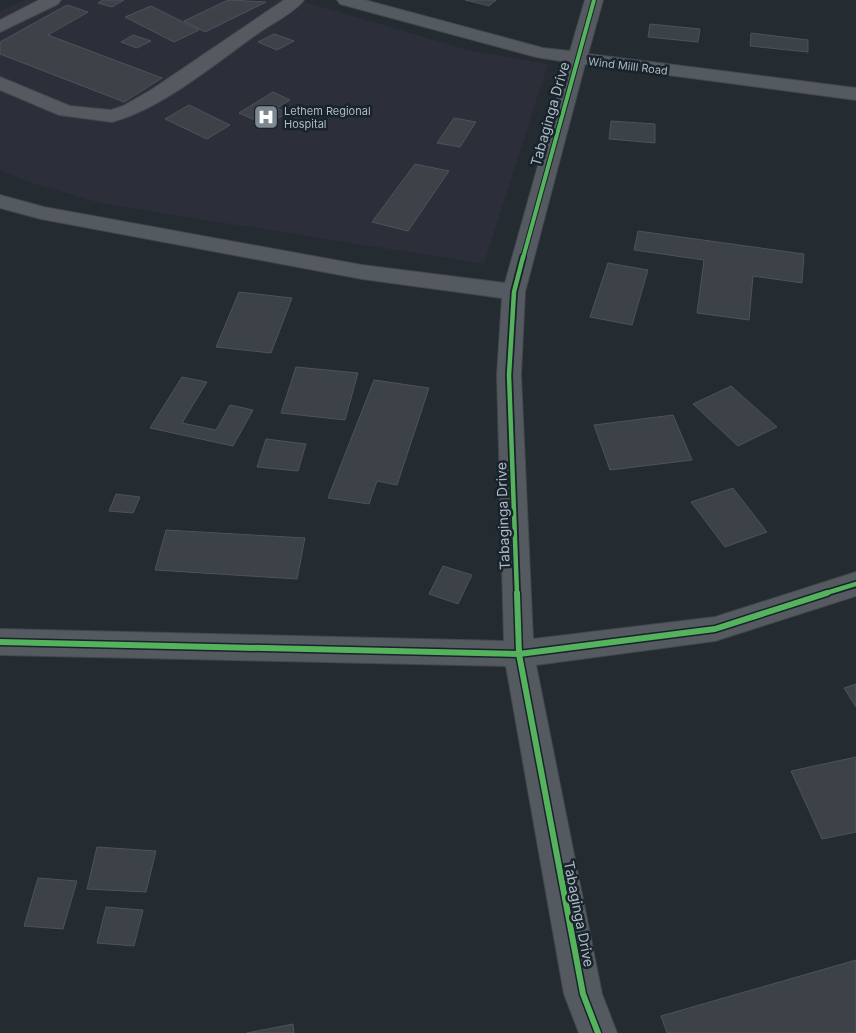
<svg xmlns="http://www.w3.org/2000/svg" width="856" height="1033" viewBox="0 0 856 1033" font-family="Inter,sans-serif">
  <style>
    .medical { fill: #2c2e3a }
    .building { fill: #3c4247; stroke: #4c5359 }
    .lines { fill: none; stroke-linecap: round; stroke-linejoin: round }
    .minor-casing { stroke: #42474c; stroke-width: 2 }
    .minor { fill: #545a5f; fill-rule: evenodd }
    .cycleway-far2-casing { stroke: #18232b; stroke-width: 6 }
    .cycleway-far1-casing { stroke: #18232b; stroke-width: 8 }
    .cycleway-casing { stroke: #18232b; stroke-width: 9 }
    .cycleway-far2 { stroke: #56b35d; stroke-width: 4 }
    .cycleway-far1 { stroke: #56b35d; stroke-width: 4.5 }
    .cycleway { stroke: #56b35d; stroke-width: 6 }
    .labels { text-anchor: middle; stroke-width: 5; stroke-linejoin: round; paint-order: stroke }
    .far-street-label { font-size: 11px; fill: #adb9c3; stroke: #18232b }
    .far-poi-label { font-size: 11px; fill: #adb9c3; stroke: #18232b; text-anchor: start }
    .street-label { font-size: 14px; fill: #adb9c3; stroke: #18232b }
  </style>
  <rect width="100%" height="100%" fill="#242b31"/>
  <path class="medical" d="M25,0H299L468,50L548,64L484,264L103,204L29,182L0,170V11Z"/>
  <path class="building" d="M103,0H124L112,7L98,3Z
    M228,0L266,2L205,32L184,21Z
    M465,0H496L489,6Z
    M67,5L88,12L48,35L162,78L124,102L0,54V42Z
    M151,6L199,30L174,42L125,17Z
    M650,24L700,29L698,42L648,37Z
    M751,33L808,40V52L750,46Z
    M274,34L294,41L277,50L258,42Z
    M133,35L151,41L137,48L121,42Z
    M273,92L290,100L277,108L287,113L266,125L239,113Z
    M189,105L230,125L207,139L165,119Z
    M454,118L476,122L460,147L437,143Z
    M611,121L655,124V143L609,139Z
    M415,164L449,171L408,231L372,222Z
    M638,231L804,254L802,283L753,276L749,320L697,313L704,260L634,250Z
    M608,263L648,270L632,325L590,317Z
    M239,292L292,298L271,353L216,347Z
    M296,367L358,373L345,420L281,413Z
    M182,377L207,382L182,423L216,430L230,405L253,410L233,446L150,428Z
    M374,380L429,388L397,485L377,481L369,504L328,498Z
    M731,386L777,427L738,446L693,404Z
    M673,415L692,460L610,470L594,425Z
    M266,439L306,444L298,471L257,467Z
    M733,488L767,532L725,547L691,502Z
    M116,494L140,497L133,513L109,511Z
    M166,530L305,538L297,579L155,570Z
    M443,566L472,575L458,604L429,594Z
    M856,684V707L844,688Z
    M856,757V832L822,839L791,771Z
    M97,847L156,851L146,892L87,889Z
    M38,878L77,881L63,929L24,926Z
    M106,907L143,910L134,946L97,943Z
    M856,960V1033H667L661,1016Z
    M293,1024L294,1033H247Z"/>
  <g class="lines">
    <defs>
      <path id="minor" d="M39,0H61L58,4L0,32V20Z
        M284,0H304C294,13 273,23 260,32C217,62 162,109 112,122L59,115L0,90V77L70,106L111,110L123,106L151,90Z
        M337,0H365L543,48L570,51L585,0H603L588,54L856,88V100L585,64L525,292L521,375L533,639L715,617L856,572V596L715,641L536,665L602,994L617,1033H579L564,994L506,666L0,655V629L504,641L497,375L502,298L362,279L41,219L0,208V195L44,207L362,265L505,283L567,62L536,57L340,4Z"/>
    </defs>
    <use href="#minor" class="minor-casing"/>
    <use href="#minor" class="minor"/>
    <defs>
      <path id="cycleway-far2" d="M523,258L594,0"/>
      <path id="cycleway-far1" d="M517,594L509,375L514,292L523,257
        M823,594L856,584"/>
      <path id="cycleway" d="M517,593L519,654L583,994L598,1033
        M0,642L519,654L715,629L827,593"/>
    </defs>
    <use href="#cycleway-far2" class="cycleway-far2-casing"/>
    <use href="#cycleway-far1" class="cycleway-far1-casing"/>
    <use href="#cycleway" class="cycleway-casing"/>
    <use href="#cycleway-far2" class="cycleway-far2"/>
    <use href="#cycleway-far1" class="cycleway-far1"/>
    <use href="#cycleway" class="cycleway"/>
  </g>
  <defs>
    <symbol id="hospital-square" viewBox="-11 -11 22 22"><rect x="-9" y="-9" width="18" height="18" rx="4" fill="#7d8790" stroke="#18232b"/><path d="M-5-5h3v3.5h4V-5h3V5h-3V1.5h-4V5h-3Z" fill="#fff"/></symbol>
  </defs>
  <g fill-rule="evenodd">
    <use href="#hospital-square" x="252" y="103" width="28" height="28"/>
  </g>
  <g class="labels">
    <g class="far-street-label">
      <text transform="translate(628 66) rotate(7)" y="4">Wind Milll Road</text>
    </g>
    <g class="far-poi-label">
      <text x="284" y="115">Lethem Regional<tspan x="284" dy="13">Hospital</tspan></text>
    </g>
    <g class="street-label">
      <text transform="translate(550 114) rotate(-74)" y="5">Tabaginga Drive</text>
      <text transform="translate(503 516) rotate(-92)" y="5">Tabaginga Drive</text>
      <text transform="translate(579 914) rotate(79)" y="5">Tabaginga Drive</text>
    </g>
  </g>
</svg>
